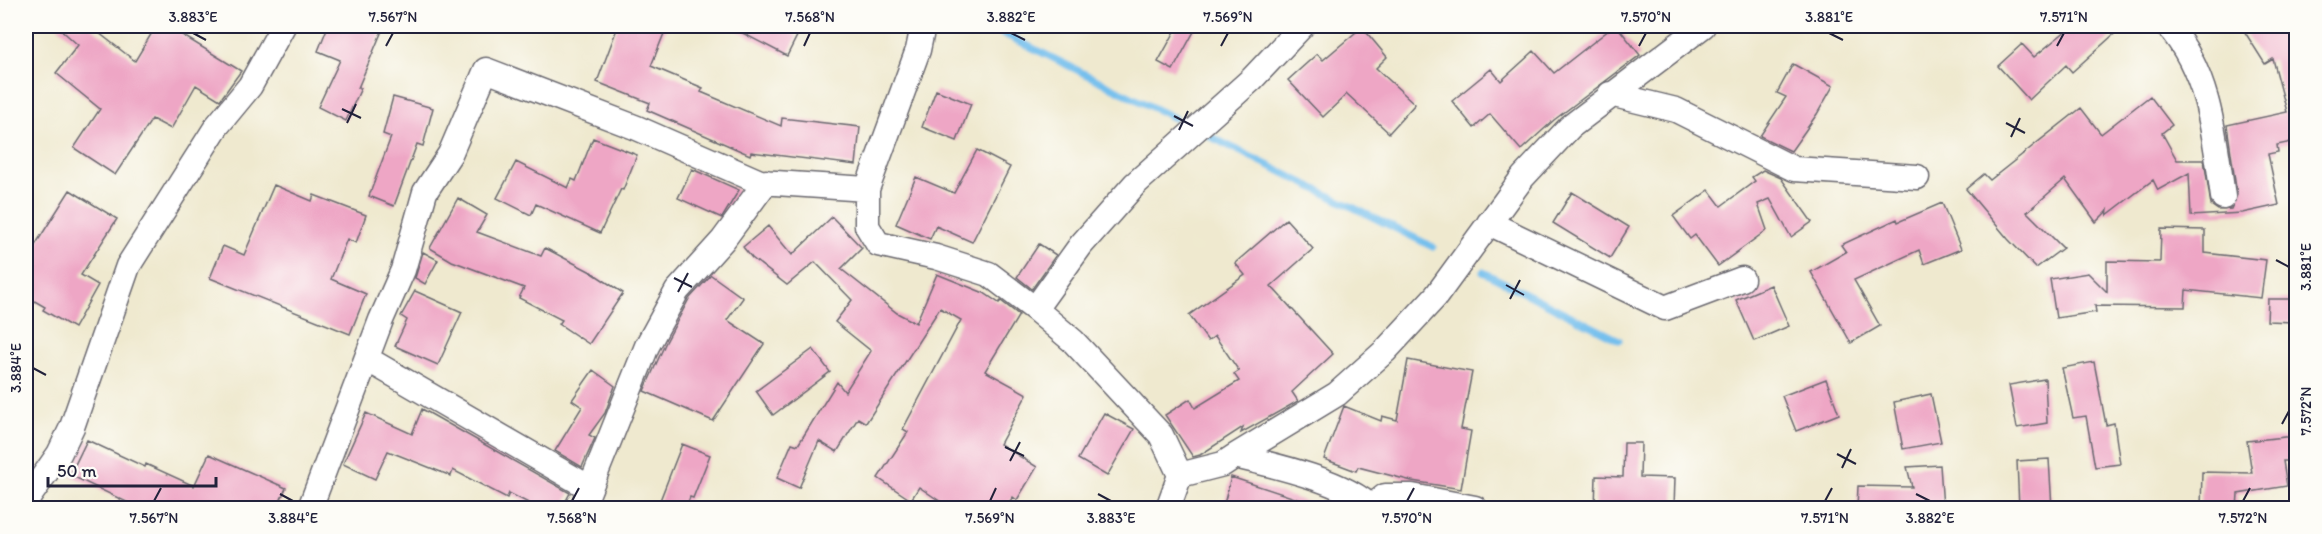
<svg xmlns="http://www.w3.org/2000/svg" width="2322" height="534" viewBox="0 0 2322 534" font-family="Itim,sans-serif">
  <style>
    .lines { fill: none; stroke-linecap: round; stroke-linejoin: round }
    .stream { stroke: #74bfed; stroke-width: 7 }
    .building { fill: #eea6c5 }
    .minor-casing { stroke: #6a686f; stroke-width: 27 }
    .minor { stroke: #fff; stroke-width: 24 }
    .ticks { fill: none; stroke: #22223b; stroke-width: 2 }
    .neatline { fill: none; stroke: #22223b; stroke-width: 2 }
    .ticks-label { font-size: 15px; text-anchor: middle; fill: #22223b }
  </style>
  <rect width="100%" height="100%" fill="#fdfcf7"/>
  <filter id="ink" filterUnits="userSpaceOnUse"><feTurbulence type="fractalNoise" baseFrequency=".0167" numOctaves="2"/><feDisplacementMap in="SourceGraphic" scale="12" xChannelSelector="R" yChannelSelector="G"/><feConvolveMatrix kernelMatrix="1 2 1 2 8 2 1 2 1" color-interpolation-filters="sRGB"/></filter>
  <filter id="wash" filterUnits="userSpaceOnUse"><feTurbulence type="fractalNoise" baseFrequency=".008" numOctaves="4" result="noise"/><feDisplacementMap in="SourceGraphic" scale="24" xChannelSelector="R" yChannelSelector="G"/><feGaussianBlur stdDeviation="1.35" result="paint"/><feColorMatrix in="noise" values="0 0 0 0 0 0 0 0 0 0 0 0 0 0 0 0 0 1.4 0 .05"/><feComposite in="paint" operator="in"/></filter>
  <g filter="url(#wash)">
    <rect width="100%" height="100%" fill="#efe9cf"/>
    <g class="lines">
      <path class="stream" d="M988,26L1174,118
        M1209,136L1433,247
        M1483,272L1619,340"/>
    </g>
    <g id="blocks">
      <path class="building" d="M57,26H90L135,61L156,26H187L182,35L241,71L220,100L196,85L171,129L152,119L115,175L74,148L100,109L56,73L78,45Z
        M328,26H384L358,88H361L346,121L318,107L340,60L318,51Z
        M618,26H667L651,66L703,88L701,92L781,126L782,118L860,127L856,165L751,152L750,155L647,110L650,103L597,82Z
        M729,26H777L797,36L787,56Z
        M1178,26H1197L1173,70L1158,62Z
        M1614,26H1617L1640,55L1554,120L1521,150L1490,114L1474,128L1452,101L1491,69L1501,81L1534,51L1554,73Z
        M2072,26H2123L2072,72L2066,65L2029,100L1998,66L2022,44L2034,57Z
        M2241,26H2291L2296,34V141L2277,145L2278,152L2268,154L2279,205L2242,213L2191,216L2189,173L2158,190L2153,180L2107,215L2108,210L2096,222L2065,179L2027,212L2063,248L2036,268L2008,239L1966,189L1984,174L1990,180L2081,108L2101,134L2150,96L2172,125L2162,133L2177,160H2204L2211,205L2218,210L2231,209L2237,195L2227,125L2287,112L2273,59L2265,64Z
        M1362,27L1387,57L1376,68L1415,104L1389,133L1347,94L1323,117L1288,80L1317,54L1323,60Z
        M1793,64L1833,86L1817,114L1791,151L1760,136L1786,97L1777,93Z
        M936,90L971,104L957,141L922,127Z
        M393,97L433,108L423,146L417,144L394,206L369,196L391,137L383,134Z
        M593,138L637,155L623,190L621,189L600,233L536,204L531,215L497,198L516,162L568,188L572,179L576,181Z
        M977,150L1010,167L972,242L936,226L930,239L896,224L916,177L954,193Z
        M692,169L739,190L722,218L678,198Z
        M1763,170L1781,178L1812,222L1791,237L1770,199L1758,204L1767,230L1718,266L1695,235L1690,239L1673,216L1709,190L1721,206L1755,181L1752,177Z
        M274,185L312,201L314,195L366,215L356,243L347,239L331,279L366,294L350,334L210,278L223,246L244,255Z
        M70,190L117,219L81,275L98,285L74,328L43,310L45,307L26,296V247L32,250Z
        M1572,192L1629,227L1610,258L1553,223Z
        M458,198L487,215L477,232L541,256L545,248L591,272L623,293L589,344L559,324L562,320L519,298L524,288L452,261L430,248Z
        M1942,203L1961,249L1924,264L1919,250L1854,280L1880,326L1851,343L1811,272L1846,252L1841,245L1897,219L1898,222Z
        M832,217L862,248L841,269L897,313L916,323L937,274L984,293L999,303L1001,301L1019,315L985,371L1027,394L1000,444L1037,467L1017,500L1013,497L1005,508H950L919,487L911,500L878,478L908,432L903,429L961,320L940,308L866,423L858,418L837,452L819,441L799,488L777,478L792,443L798,445L837,382L845,392L871,351L835,322L852,300L815,262L787,285L752,258L743,247L768,226L792,255Z
        M1286,219L1313,249L1271,286L1333,354L1292,392L1298,401L1241,433L1243,427L1200,455L1193,457L1165,415L1190,399L1195,408L1239,381L1234,374L1239,371L1215,336L1208,341L1189,315L1245,275L1235,263Z
        M2161,229L2205,230V253L2266,260L2261,298L2186,290L2185,307L2095,306L2096,312L2056,318L2050,279L2088,273L2107,292V261L2160,262Z
        M1039,244L1056,255L1032,289L1017,277Z
        M423,252L438,260L425,284L415,278Z
        M711,275L743,298L727,320L764,344L713,421L644,391L665,344L689,299Z
        M1771,285L1789,326L1754,341L1736,300Z
        M415,291L462,312L438,365L395,346L407,320L401,316Z
        M2268,299H2296V322L2267,321Z
        M813,349L830,372L773,415L756,391Z
        M1408,360L1472,372L1461,429L1471,431L1461,489L1412,481L1358,467L1356,471L1324,459L1344,406L1381,421L1382,416L1397,420Z
        M2094,362L2106,425L2114,423L2120,464L2095,467L2086,416L2073,418L2062,368Z
        M593,370L615,386L605,413L589,435L595,438L582,467L555,451L582,407L572,400Z
        M1826,379L1839,414L1796,431L1782,396Z
        M2045,379L2047,423L2017,428L2009,385Z
        M1931,394L1941,442L1903,449L1894,402Z
        M422,409L570,493L562,508H538L509,493L507,498L453,470L451,476L388,451L375,479L343,464L366,413L412,434Z
        M1104,413L1134,429L1107,476L1078,459Z
        M2296,436V461H2283L2287,486L2238,494L2237,508H2201L2202,472L2252,473L2247,441Z
        M87,440L145,467L146,464L194,486L209,454L286,488L277,508H139L70,475Z
        M1624,443H1641L1640,477L1675,478L1674,508H1595L1596,476L1623,477Z
        M682,444L710,455L693,498L690,497L686,508H657Z
        M2049,459L2052,508H2019L2017,461Z
        M1940,465L1943,508H1857L1858,486L1912,487L1907,467Z
        M1231,477L1316,505V508H1223Z"/>
    </g>
  </g>
  <g filter="url(#ink)">
    <use href="#blocks" fill-opacity="0" stroke="#6a686f" stroke-width="1.5"/>
    <g class="lines">
      <defs>
        <path id="minor" d="M923,26L918,50L867,189V226L878,244L936,257L989,274L1035,309L1073,341L1161,435L1180,475
          M2168,26C2209,72 2215,138 2223,197
          M1610,94L1676,110L1794,169L1917,177
          M1489,223L1665,308L1742,279
          M1035,309L1081,245L1135,184L1252,79L1302,26
          M367,359L590,488
          M1235,456L1337,394L1385,351L1436,296L1523,177L1570,127L1703,26
          M26,501L59,454L72,427L128,266L217,126L250,86L283,26
          M1371,507L1385,496H1412L1475,508
          M310,508L381,320L403,270L425,192L450,154L486,70L637,128L760,182L867,189
          M582,508L647,346L677,291L723,240L766,182
          M1168,508L1180,475L1223,464L1235,456C1273,465 1345,481 1372,508"/>
      </defs>
      <use href="#minor" class="minor-casing"/>
      <use href="#minor" class="minor"/>
    </g>
  </g>
  <path class="ticks" d="M193,33L206,40M1011,33L1025,40M1829,33L1843,40M386,46L393,33M804,46L810,33M1221,46L1228,33M1639,46L1646,33M2057,46L2064,33M342,109L361,118M1174,116L1193,126M347,123L356,104M2006,123L2025,133M1179,130L1188,111M2011,137L2020,118M2276,260L2289,267M674,278L692,287M1506,285L1524,295M678,292L688,273M1510,299L1520,280M33,368L46,375M2282,424L2289,411M1005,447L1024,456M1837,454L1856,464M1010,461L1020,442M1842,468L1851,449M280,494L293,501M1098,494L1111,501M1916,494L1930,501M154,501L161,488M572,501L579,488M990,501L996,488M1407,501L1414,488M1825,501L1832,488M2243,501L2250,488"/>
  <rect width="2322" height="534" fill="none" stroke="#fdfcf7" stroke-width="66"/>
  <path d="M48 477v9h168v-9" fill="none" stroke="#22223b" stroke-width="3"/>
  <text x="57" y="477" font-size="18" fill="#22223b" stroke="#fdfcf7" stroke-width="4.5" paint-order="stroke">50 m</text>
  <rect x="33" y="33" width="2256" height="468" class="neatline"/>
  <g class="ticks-label">
    <text x="193" y="22">3.883°E</text>
    <text x="393" y="22">7.567°N</text>
    <text x="810" y="22">7.568°N</text>
    <text x="1011" y="22">3.882°E</text>
    <text x="1228" y="22">7.569°N</text>
    <text x="1646" y="22">7.570°N</text>
    <text x="1829" y="22">3.881°E</text>
    <text x="2064" y="22">7.571°N</text>
    <text transform="translate(2306 267) rotate(-90)" y="5">3.881°E</text>
    <text transform="translate(16 368) rotate(-90)" y="5">3.884°E</text>
    <text transform="translate(2306 411) rotate(-90)" y="5">7.572°N</text>
    <text x="154" y="523">7.567°N</text>
    <text x="293" y="523">3.884°E</text>
    <text x="572" y="523">7.568°N</text>
    <text x="990" y="523">7.569°N</text>
    <text x="1111" y="523">3.883°E</text>
    <text x="1407" y="523">7.570°N</text>
    <text x="1825" y="523">7.571°N</text>
    <text x="1930" y="523">3.882°E</text>
    <text x="2243" y="523">7.572°N</text>
  </g>
</svg>
